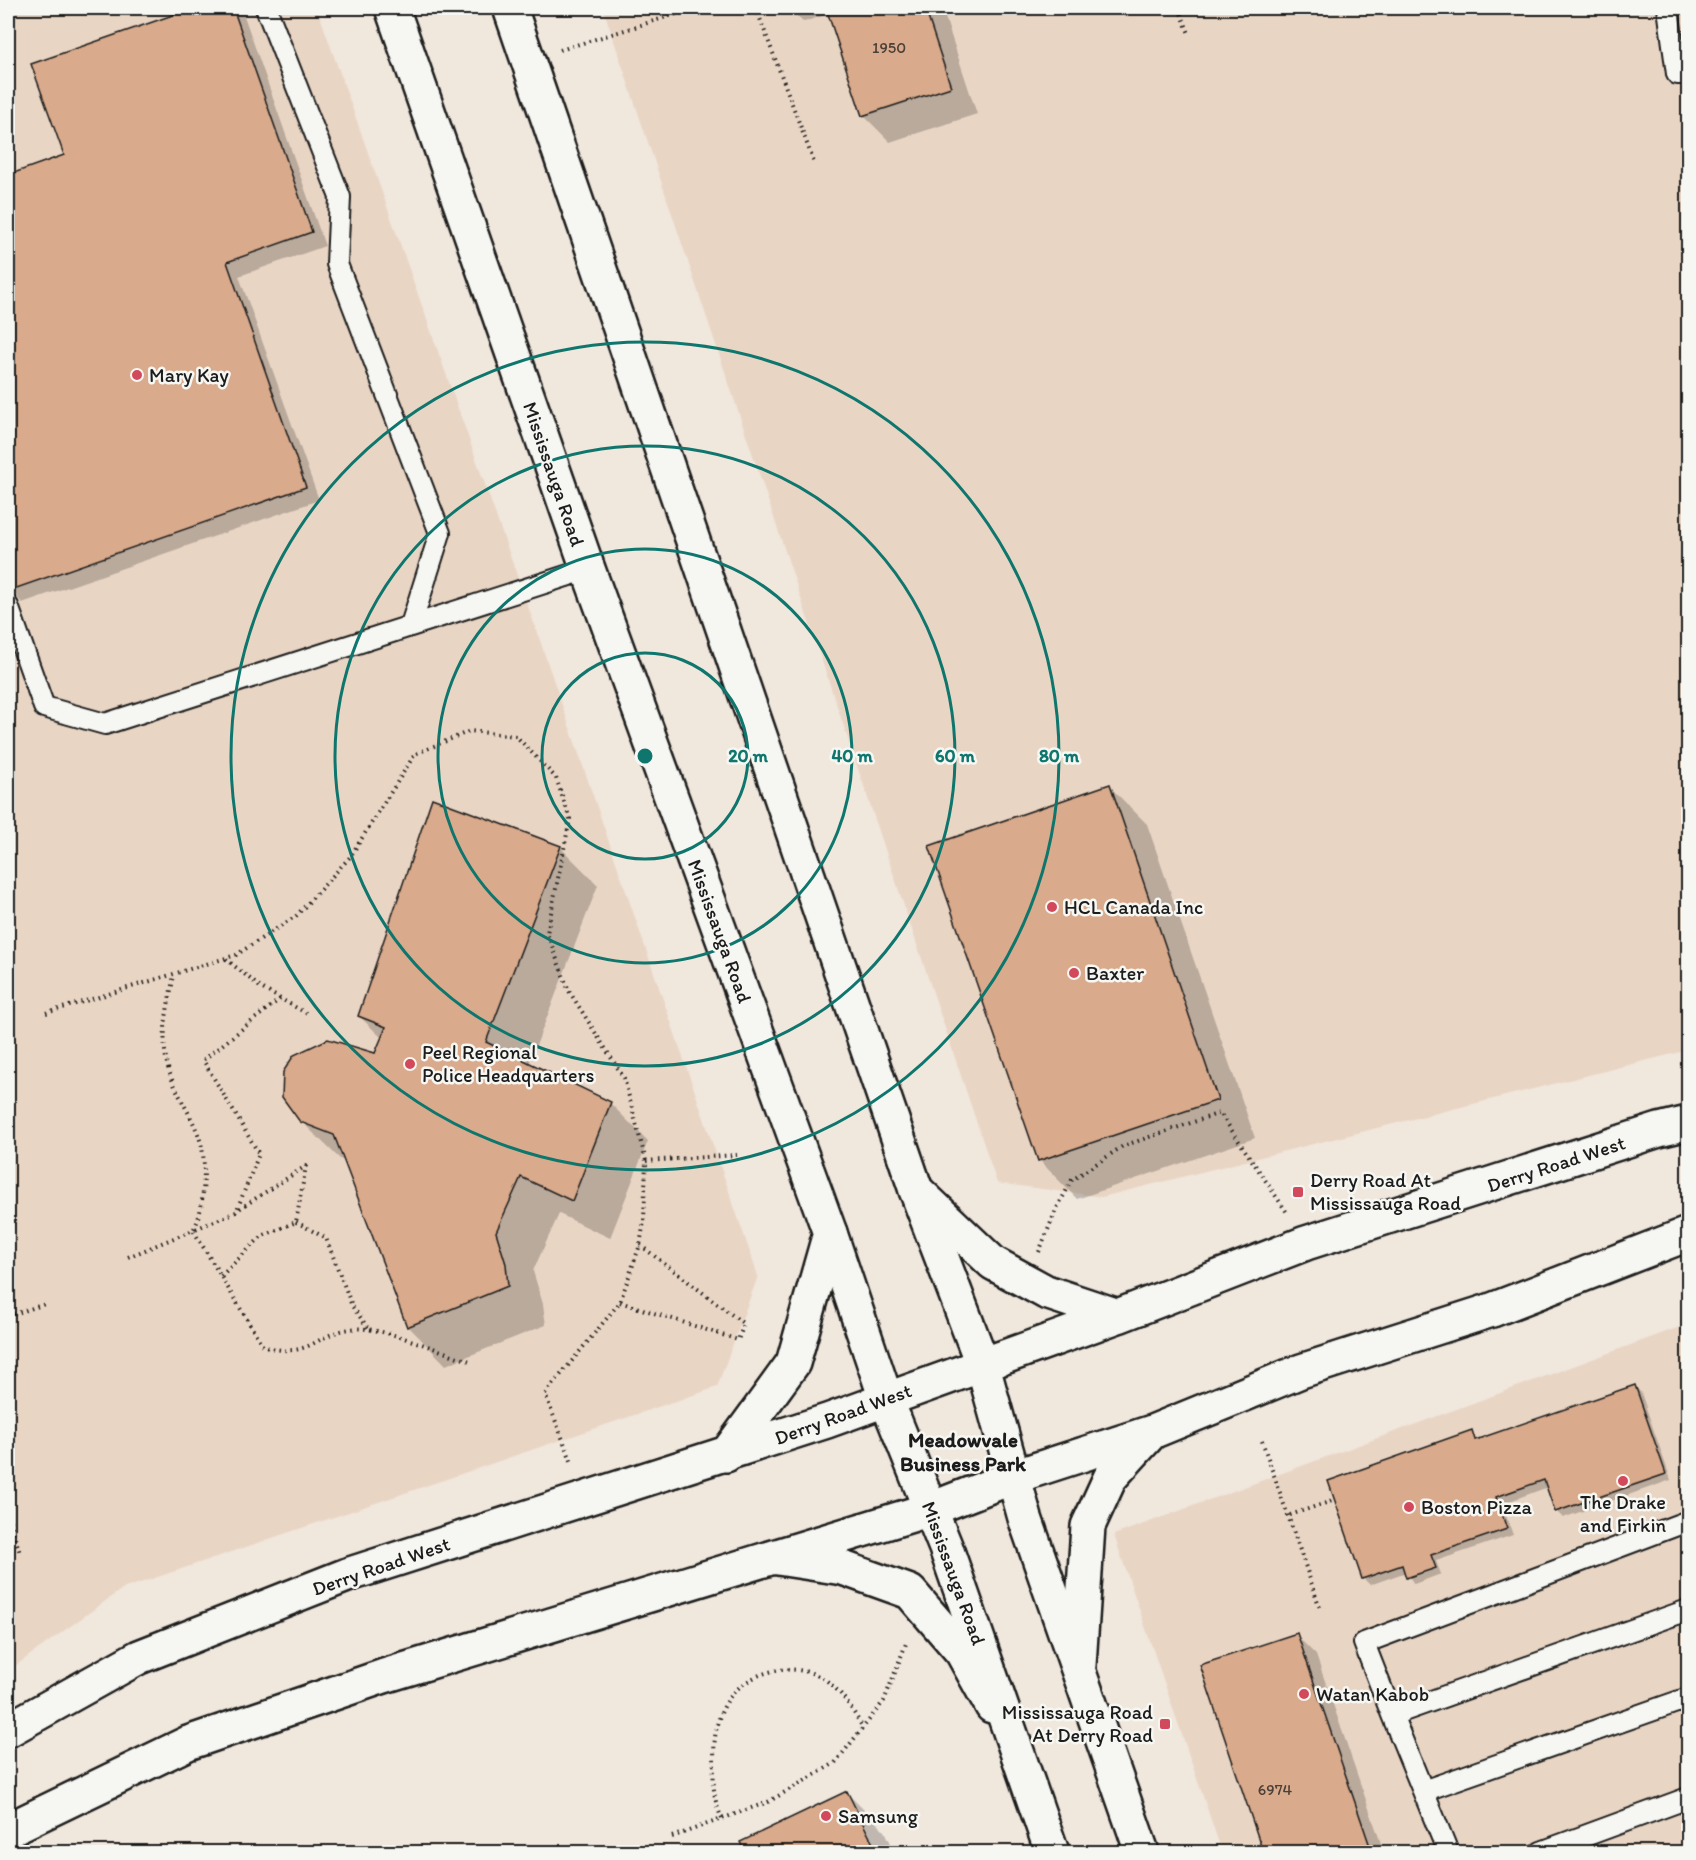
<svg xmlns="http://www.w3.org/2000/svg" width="1696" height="1860" viewBox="0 0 1696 1860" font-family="Itim,sans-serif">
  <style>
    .built { fill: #e9d5c4 }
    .shadow { fill: #0003 }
    .building { fill: #d9aa8b; stroke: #1c1c1c; stroke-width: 1.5 }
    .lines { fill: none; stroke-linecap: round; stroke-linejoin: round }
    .service-casing { stroke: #1c1c1c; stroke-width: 24 }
    .secondary-casing { stroke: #1c1c1c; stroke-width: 38 }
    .primary-casing { stroke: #1c1c1c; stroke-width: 38 }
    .path { stroke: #1c1c1c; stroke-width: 4; stroke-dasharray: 1.5 4.5; stroke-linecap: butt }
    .service { stroke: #f6f6f2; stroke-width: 20 }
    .secondary { stroke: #f6f6f2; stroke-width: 33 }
    .primary { stroke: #f6f6f2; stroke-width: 33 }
    .ring { fill: none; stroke: #0f766e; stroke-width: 3 }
    .poi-dot { fill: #d1495b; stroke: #f6f6f2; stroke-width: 2 }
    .labels { text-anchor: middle; stroke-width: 5; stroke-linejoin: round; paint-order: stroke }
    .number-label { font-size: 16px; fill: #4b4038 }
    .poi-label { font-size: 20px; fill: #1c1c1c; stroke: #f6f6f2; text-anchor: start }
    .street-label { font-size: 20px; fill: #1c1c1c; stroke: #f6f6f2 }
    .neighbourhood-label { font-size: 21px; font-weight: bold; fill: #1c1c1c; stroke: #f6f6f2 }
    .centre { fill: #0f766e; stroke: #f6f6f2; stroke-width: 3 }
    .ring-label { font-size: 18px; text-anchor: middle; font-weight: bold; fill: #0f766e; stroke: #f6f6f2; stroke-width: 5; stroke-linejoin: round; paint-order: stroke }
  </style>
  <rect width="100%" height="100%" fill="#f0e7dd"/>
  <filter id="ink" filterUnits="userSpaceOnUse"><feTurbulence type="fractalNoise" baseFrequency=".0167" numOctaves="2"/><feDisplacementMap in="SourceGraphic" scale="12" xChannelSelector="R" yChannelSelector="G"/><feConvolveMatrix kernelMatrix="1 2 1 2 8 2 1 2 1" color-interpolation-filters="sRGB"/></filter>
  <g filter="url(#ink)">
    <path class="built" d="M8,8H317L538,635L758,1276L717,1387L122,1589L8,1671Z
      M603,8H1688V1050L1102,1197L997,1183Z
      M1688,1324V1852H1222L1114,1535Z"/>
    <path class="shadow" d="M198,8H239L242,10L325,246L239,276L319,500L22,603L8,586V176L66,156L33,65Z
      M788,8H942L977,114L890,142L863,115L829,14L803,22Z
      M1109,786L1147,824L1255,1138L1077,1199L1039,1160Z
      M560,847L598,885L529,1064L610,1103L648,1141L610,1238L559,1214L533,1271L543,1304L546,1325L446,1365L408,1326L346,1162L340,1159L301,1121L375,1055L383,1039L359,1016Z
      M1635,1386L1641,1393L1671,1480L1563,1518L1556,1511L1548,1487L1502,1504L1513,1535L1436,1561L1441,1574L1414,1584L1406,1572L1370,1585L1364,1579L1329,1482L1472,1432L1479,1441Z
      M1296,1635L1316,1655L1384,1852H1265L1202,1666Z
      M847,1793L885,1831L895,1852H747L742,1843Z"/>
    <path class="building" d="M193,8H233L312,232L227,262L306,487L8,591V175L64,155L31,64Z
      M826,8H925L951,87L862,116Z
      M1110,784L1218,1100L1038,1161L929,846Z
      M432,798L561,846L486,1042L611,1102L572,1201L521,1177L496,1232L506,1264L508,1286L407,1327L334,1135L300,1122L282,1097L283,1072L294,1055L328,1039L375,1053L386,1027L358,1016Z
      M1635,1385L1666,1474L1555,1512L1544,1480L1496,1497L1507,1529L1431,1555L1436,1568L1406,1578L1402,1565L1362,1579L1328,1481L1472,1430L1475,1440Z
      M1297,1633L1372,1852H1263L1200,1665Z
      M847,1791L877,1852H745L740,1842Z"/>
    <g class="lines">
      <defs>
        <path id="service" d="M266,8L340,197L337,264L440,533L411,625
          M1668,8L1677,74H1688
          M8,606L44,707L105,724L588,569
          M1392,1715L1364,1643L1688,1521
          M1423,1791L1688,1698
          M1448,1852L1392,1715L1688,1610
          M1541,1852L1688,1798"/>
        <path id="secondary" d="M916,1190L993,1263L1046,1292L1118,1316
          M726,1455L793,1363L830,1233
          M778,1558L843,1568L910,1592L962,1652L992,1706
          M1079,1665L1088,1526L1110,1478L1151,1433
          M8,1730L139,1657L347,1575L827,1421L1118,1316L1306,1243L1659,1130L1688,1123
          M8,1830L188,1743L384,1676L931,1509L1013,1477L1152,1432L1301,1371L1492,1310L1688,1234"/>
        <path id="primary" d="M392,8L588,569L830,1233L886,1399L946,1548L1052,1852
          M510,8L916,1190L982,1363L1025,1518L1142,1852"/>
      </defs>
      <use href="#service" class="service-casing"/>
      <use href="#secondary" class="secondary-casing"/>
      <use href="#primary" class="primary-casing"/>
      <path class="path" d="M756,8L815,165
        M1179,8L1190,36
        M560,50L696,8
        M226,959L261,988L306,1013
        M280,999L203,1060L259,1154L236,1212L193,1230L263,1346C311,1360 312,1335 350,1329C377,1324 441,1352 470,1361
        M46,1013L236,955L296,916L350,857L415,754L470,731L516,736L556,778L570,819L547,933L569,991L624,1078L646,1161L644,1221L640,1245L620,1302L545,1394L572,1463
        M646,1161L737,1155
        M296,1222L326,1238L352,1306L368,1328
        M1039,1252L1056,1210L1072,1180L1123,1146L1220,1113L1288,1214
        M128,1257L193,1230C204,1215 206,1167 202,1148C197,1122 177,1097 169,1071C159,1039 168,1006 174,975
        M221,1276L262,1236L296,1222L306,1166L236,1211
        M620,1302L738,1340L744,1324L640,1245
        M8,1316L45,1304
        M1262,1441L1321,1611
        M8,1515L20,1553
        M1290,1515L1332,1501
        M722,1819C713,1798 713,1787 714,1765C714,1747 714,1728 722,1711C738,1672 793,1657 827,1681C844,1694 853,1711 863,1728
        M672,1837L768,1802L835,1763L884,1701L907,1641"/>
      <use href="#service" class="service"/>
      <use href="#secondary" class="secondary"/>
      <use href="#primary" class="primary"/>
    </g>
  </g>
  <g class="ring">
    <circle cx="645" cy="756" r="103"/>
    <circle cx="645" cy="756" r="207"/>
    <circle cx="645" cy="756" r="310"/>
    <circle cx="645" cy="756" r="414"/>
  </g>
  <g class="poi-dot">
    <circle cx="137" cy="375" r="6"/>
    <circle cx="1052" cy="907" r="6"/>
    <circle cx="1074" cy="973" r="6"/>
    <circle cx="410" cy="1064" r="6"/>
    <rect x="1292" y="1186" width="12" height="12" rx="3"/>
    <circle cx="1623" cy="1481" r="6"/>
    <circle cx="1409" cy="1507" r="6"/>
    <circle cx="1304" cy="1694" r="6"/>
    <rect x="1159" y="1718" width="12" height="12" rx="3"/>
    <circle cx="826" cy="1816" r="6"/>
  </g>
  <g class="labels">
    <g class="number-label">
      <text x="889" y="53">1950</text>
      <text x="1275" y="1795">6974</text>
    </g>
    <g class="poi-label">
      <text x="149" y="382">Mary Kay</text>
      <text x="1064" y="914">HCL Canada Inc</text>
      <text x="1086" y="980">Baxter</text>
      <text x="422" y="1059">Peel Regional<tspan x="422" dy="23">Police Headquarters</tspan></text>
      <text x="1310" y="1187">Derry Road At<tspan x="1310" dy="23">Mississauga Road</tspan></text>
      <text x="1623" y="1509" text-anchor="middle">The Drake<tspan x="1623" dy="23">and Firkin</tspan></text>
      <text x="1421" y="1514">Boston Pizza</text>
      <text x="1316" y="1701">Watan Kabob</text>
      <text x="1153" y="1719" text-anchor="end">Mississauga Road<tspan x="1153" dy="23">At Derry Road</tspan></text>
      <text x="838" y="1823">Samsung</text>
    </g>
    <g class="street-label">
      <text transform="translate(554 474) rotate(71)" y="7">Mississauga Road</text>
      <text transform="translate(720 931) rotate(70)" y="7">Mississauga Road</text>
      <text transform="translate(1556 1164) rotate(-18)" y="7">Derry Road West</text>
      <text transform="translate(843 1414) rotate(-20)" y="7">Derry Road West</text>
      <text transform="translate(381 1566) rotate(-19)" y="7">Derry Road West</text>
      <text transform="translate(954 1573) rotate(70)" y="7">Mississauga Road</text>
    </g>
    <g class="neighbourhood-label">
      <text x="963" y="1447">Meadowvale<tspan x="963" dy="24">Business Park</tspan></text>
    </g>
  </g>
  <circle cx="645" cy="756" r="9" class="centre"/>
  <g class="ring-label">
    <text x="748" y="762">20 m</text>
    <text x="852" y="762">40 m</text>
    <text x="955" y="762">60 m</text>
    <text x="1059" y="762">80 m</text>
  </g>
  <rect width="1696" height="1860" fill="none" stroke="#f6f6f2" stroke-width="30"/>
  <rect x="15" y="15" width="1666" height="1830" fill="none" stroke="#1c1c1c" stroke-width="2" filter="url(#ink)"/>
</svg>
